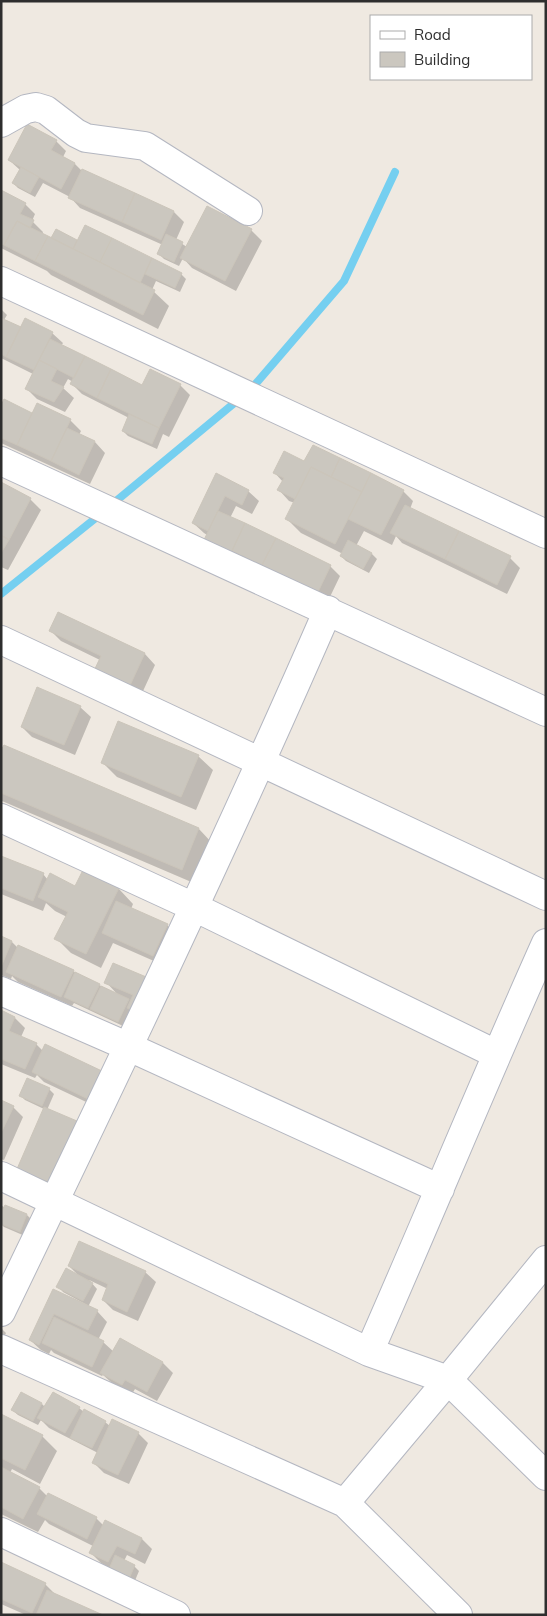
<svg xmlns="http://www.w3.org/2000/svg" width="547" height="1616" viewBox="0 0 547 1616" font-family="Mulish,sans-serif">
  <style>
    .shadow { fill: #0003 }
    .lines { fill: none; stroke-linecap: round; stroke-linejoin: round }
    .stream { stroke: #75cff0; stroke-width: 8 }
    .building { fill: #cbc7bf; stroke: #cbc5ba }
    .minor-casing { stroke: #b4b7c1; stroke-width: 30 }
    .minor { stroke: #fff; stroke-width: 28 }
  </style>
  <rect width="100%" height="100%" fill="#efe9e1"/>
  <path class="shadow" d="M56,141L66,151L63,157L75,164L82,171L174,212L184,222L176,240L187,247L208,208L251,230L262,241L236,291L192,268L183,258L179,266L164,259L159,254L163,245L80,208L70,197L43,183L35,197L18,188L13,183L20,170L9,160Z
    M1,192L25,204L35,214L32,221L43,232L42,235L57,242V231L78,241L85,227L181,274L186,279L180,292L156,281L152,290L169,306L158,329L51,275L47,271L1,248Z
    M1,309L7,315L4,320L21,329L52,333L63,343L61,346L143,386L180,385L190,395L169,437L163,434L157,449L128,436L123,431L129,418L82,394L72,384L73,382L68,379L63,388L74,398L65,412L37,399L26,388L33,374L1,358Z
    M5,401L33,414L37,405L70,420L81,431L79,435L95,442L105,453L90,484L1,443V409Z
    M305,463L403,491L413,501L410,509L510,558L520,568L507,594L402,543L396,536L392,545L364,531L356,546L372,554L377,559L369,573L346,561L341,556L343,554L301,533L287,519L295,503L289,501L279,490L283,482L274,472Z
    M216,475L248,491L259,501L252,514L236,506L230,518L330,566L340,576L328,601L243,560L204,533L193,523Z
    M1,484L30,499L41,510L8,570L1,567Z
    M59,614L145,654L155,665L138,702L100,660L61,641L51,631Z
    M80,707L91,717L75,755L32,737L22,727Z
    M4,746L199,829L213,844L196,884L2,801L1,753Z
    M198,756L213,770L196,810L117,777L102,762Z
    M1,858L43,874L48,880L76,888L84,872L119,889L133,904L131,909L167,925L177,935L163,965L113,943L101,968L71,953L56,938L67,917L55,911L46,903L43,911L1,894Z
    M1,938L12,942L18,948L73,971L118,995L106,982L150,980L123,1026L74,1003L72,1006L18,982L12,976L11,979L1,975Z
    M1,1012L15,1018L25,1028L21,1037L36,1044L101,1109L44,1082L37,1075L35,1078L1,1064Z
    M49,1089L54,1094L47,1110L68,1195L19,1169L44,1109L25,1100L20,1095Z
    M1,1102L13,1107L23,1117L4,1160L1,1159Z
    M1,1205L5,1208V1207L27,1215L32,1220L25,1236L4,1227L1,1224Z
    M69,1266L145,1272L156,1282L138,1321L113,1310L103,1300L108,1289L89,1280L97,1289L88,1307L97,1311L107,1322L98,1340L103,1342L114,1352L121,1340L163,1363L173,1373L157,1401L135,1389L132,1394L112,1383L103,1375L102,1376L54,1353L51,1350L49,1354L41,1350L30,1340L53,1291L86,1306L87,1305L63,1292L58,1286L80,1277Z
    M1,1328L6,1333L1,1342Z
    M54,1393L79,1408L84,1412L105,1422L110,1426L138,1433L148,1443L129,1484L104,1473L93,1462L98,1453L49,1428L41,1420L38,1425L18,1415L12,1410L42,1404L45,1407Z
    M1,1415L42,1436L57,1451L40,1484L12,1469L10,1473L39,1488L47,1496L48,1495L96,1518L104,1526L106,1521L142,1539L152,1549L145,1564L127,1555L124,1561L134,1566L139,1571L134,1583L101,1563L90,1552L93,1546L49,1524L45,1520L38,1532L1,1514Z
    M1,1563L45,1584L55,1594L100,1615H26L1,1604Z"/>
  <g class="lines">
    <path class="stream" d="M253,387L344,281L395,172
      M110,506L238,400
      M1,594L97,517"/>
  </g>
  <path class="building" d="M27,124L57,140L51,150L75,163L61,189L8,160Z
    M21,167L39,177L30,193L12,183Z
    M82,169L135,193L122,222L68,198Z
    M1,190L26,203L20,214L34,220L30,228L17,221L4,245L1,244Z
    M135,193L174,211L161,240L122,222Z
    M207,206L252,229L225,281L180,258Z
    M17,221L48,236L35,261L4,245Z
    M85,225L112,238L100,262L73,249Z
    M56,229L77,240L73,249L51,238Z
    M166,234L183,242L174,262L157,254Z
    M48,236L155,290L143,315L35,261Z
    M112,238L152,258L140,283L100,262Z
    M152,258L182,273L175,288L145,274Z
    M1,318L21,327L6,357L1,354Z
    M25,318L53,332L34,370L6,357Z
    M50,339L85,356L74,378L39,360Z
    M85,356L111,369L97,398L70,384Z
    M39,360L57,369L51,381L64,387L54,402L25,389Z
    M111,369L142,385L150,369L181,384L159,428L97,398Z
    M4,399L32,413L17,445L1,438V406Z
    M37,403L71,419L51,461L17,445Z
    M129,414L159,428L152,444L122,431Z
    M67,428L95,441L79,475L51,461Z
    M313,445L340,458L331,477L311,467L295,499L277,490L284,478L273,473L284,451L304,461Z
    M340,458L371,473L362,492L331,477Z
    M311,467L362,492L335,544L285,519Z
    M216,473L249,490L242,505L225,496L208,531L192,523Z
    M371,473L404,490L381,535L348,519Z
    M1,482L31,498L9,540L1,535Z
    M405,505L459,531L445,559L390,533Z
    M218,511L245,523L229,557L202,544Z
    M245,523L276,538L262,565L232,551Z
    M459,531L511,556L497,585L445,559Z
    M1,535L9,540L1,553Z
    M276,538L331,565L318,592L262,565Z
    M348,540L372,553L363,569L340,556Z
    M58,612L145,653L127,692L92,675L101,656L49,631Z
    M37,687L81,706L64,745L21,727Z
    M118,721L199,755L181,797L101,763Z
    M4,745L199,828L182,870L1,793V750Z
    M1,856L44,873L33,901L1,888Z
    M83,870L119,888L86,954L54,939L68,912L38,897L50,873L75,886Z
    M116,901L168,924L153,956L102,933Z
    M1,936L12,941L1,967Z
    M18,945L74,970L61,997L6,972Z
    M113,963L151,979L136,1012L127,1008L133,995L104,983Z
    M75,972L100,984L88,1008L64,997Z
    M101,986L129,999L118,1022L90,1009Z
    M1,1010L15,1017L9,1031L37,1043L25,1069L1,1059Z
    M45,1044L104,1072L90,1100L32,1072Z
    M27,1078L50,1088L42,1106L19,1096Z
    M1,1100L14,1106L1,1133Z
    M44,1107L84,1124L58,1186L17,1169Z
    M5,1205L27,1214L20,1232L1,1224V1213Z
    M79,1241L146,1271L127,1312L102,1300L108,1284L68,1266Z
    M66,1268L93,1283L83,1301L56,1287Z
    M53,1289L98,1310L88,1330L54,1314L39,1345L29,1340Z
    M54,1317L104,1341L92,1367L42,1343Z
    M120,1338L163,1362L147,1392L125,1380L122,1385L100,1373Z
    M21,1392L42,1403L33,1421L11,1410Z
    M53,1392L80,1407L65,1433L37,1418Z
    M84,1409L106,1421L92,1448L70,1438Z
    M1,1414L43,1435L25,1470L1,1458Z
    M112,1419L139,1432L118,1475L92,1463Z
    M1,1467L40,1487L23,1519L1,1507Z
    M48,1493L97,1517L87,1539L37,1514Z
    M105,1520L142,1538L135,1554L117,1546L108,1562L89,1553Z
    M115,1555L135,1565L129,1579L109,1569Z
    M1,1562L46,1583L32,1613L1,1599Z
    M47,1590L103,1615H36Z"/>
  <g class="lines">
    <defs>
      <path id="minor" d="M1,123L26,109L36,107L46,110L76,133L86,138L145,146L248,211
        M1,281L546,534
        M1,461L546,712
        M1,640L546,896
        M1,818L194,907L496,1054
        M1,991L129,1047L440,1189
        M1,1176L369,1352L448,1380L546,1476
        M1,1312C113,1080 225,847 328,610
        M1,1349L345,1503L458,1615
        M369,1352C429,1216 485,1079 546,943
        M345,1503L448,1380L546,1260
        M1,1532L176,1615"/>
    </defs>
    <use href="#minor" class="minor-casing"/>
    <use href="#minor" class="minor"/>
  </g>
  <rect width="547" height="1616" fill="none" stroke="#2e2e2e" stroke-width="5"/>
  <rect x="370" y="15" width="162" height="65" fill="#ffffff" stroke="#ababab"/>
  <rect x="380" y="31" width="25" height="8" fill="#ffffff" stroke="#ababab"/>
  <text x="414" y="40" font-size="15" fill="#2e2e2e">Road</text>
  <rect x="380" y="52" width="25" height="15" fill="#cbc7bf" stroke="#ababab"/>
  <text x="414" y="65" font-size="15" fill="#2e2e2e">Building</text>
</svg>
